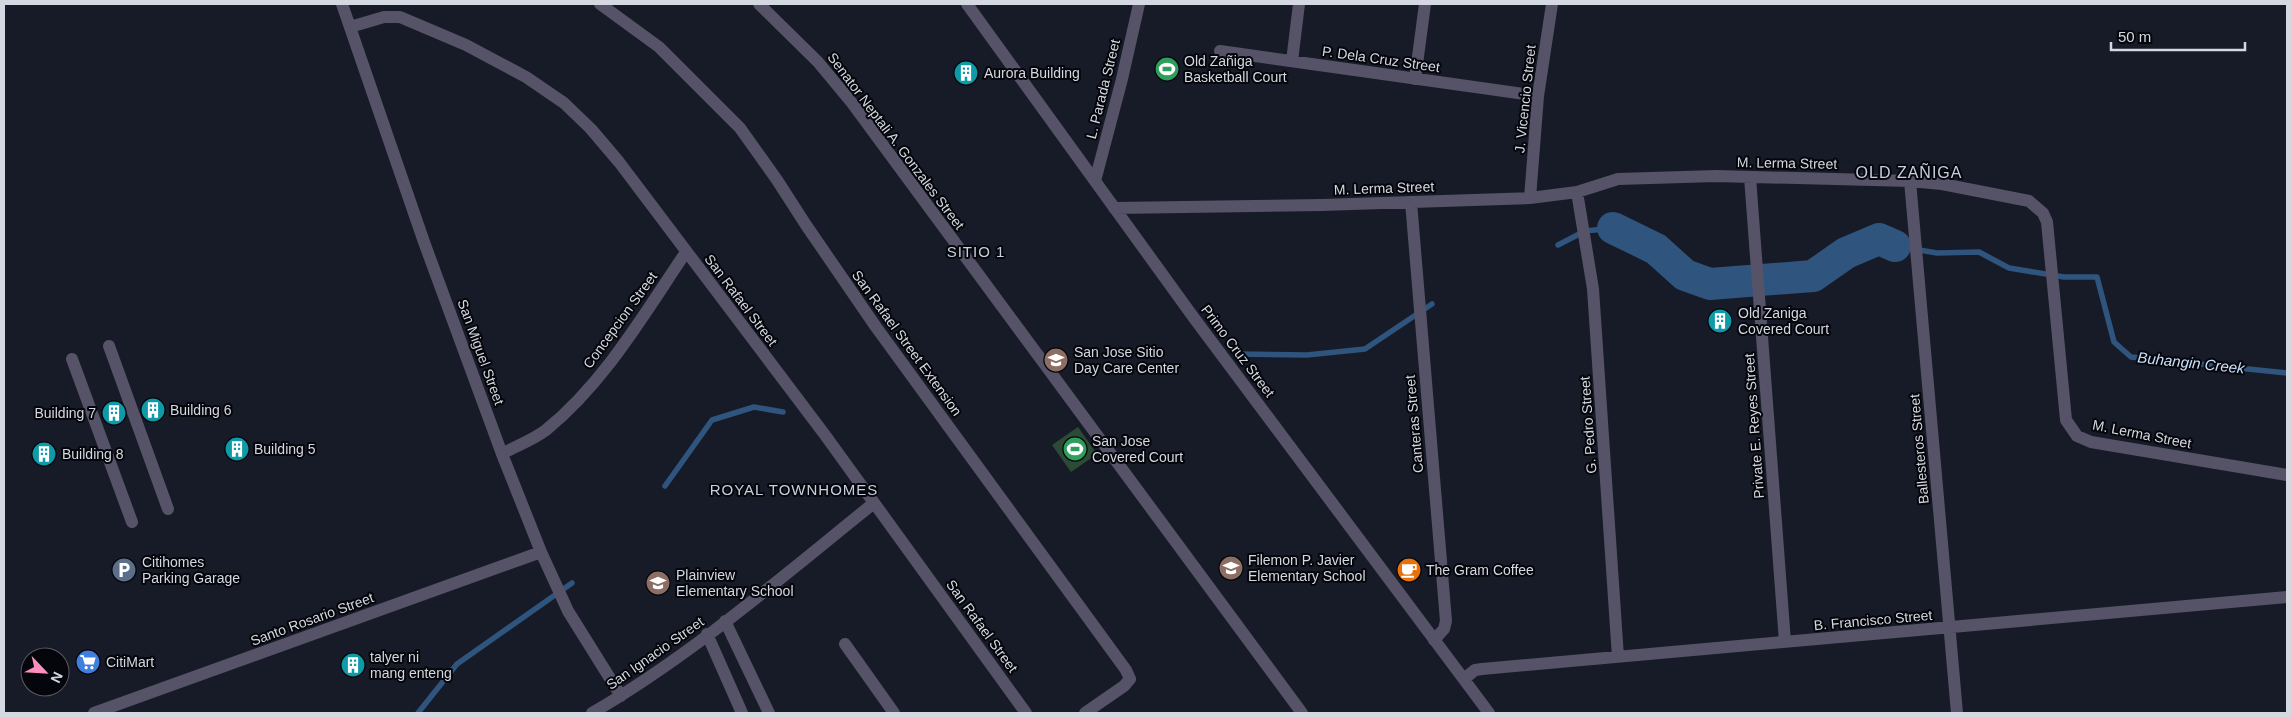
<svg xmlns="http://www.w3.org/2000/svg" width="2291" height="717" viewBox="0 0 2291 717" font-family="Helvetica,sans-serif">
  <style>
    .grass { fill: #2b4b37 }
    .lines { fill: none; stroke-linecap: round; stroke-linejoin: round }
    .stream { stroke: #2f547d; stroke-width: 5.5 }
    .river { stroke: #2f547d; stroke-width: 32 }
    .minor { stroke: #565268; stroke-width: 12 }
    .labels { text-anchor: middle; stroke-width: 4; stroke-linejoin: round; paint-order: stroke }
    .street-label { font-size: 14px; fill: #d4d8e0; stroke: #05060b }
    .poi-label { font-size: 14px; fill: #d4d8e0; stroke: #05060b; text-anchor: start }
    .neighbourhood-label { font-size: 15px; letter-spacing: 1px; fill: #c8cedf; stroke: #05060b }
    .water-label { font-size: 15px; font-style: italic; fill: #c9e0fb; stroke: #05060b }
    .quarter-label { font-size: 16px; letter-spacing: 1px; fill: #c8cedf; stroke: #05060b }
  </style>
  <rect width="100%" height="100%" fill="#171b27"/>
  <path class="grass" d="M1078,427L1097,454L1071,472L1052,445Z"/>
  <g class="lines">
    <path class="stream" d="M1558,245L1585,231L1613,228
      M1895,246L1937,253L1979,252L2009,268L2064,277H2097L2114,342L2131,357L2287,373
      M1237,354L1307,355L1365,349L1432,304
      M665,486L712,420L754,407L783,412
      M418,713L457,664L572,583"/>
    <path class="river" d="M1613,228L1656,249L1685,275L1710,284L1813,276L1846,253L1879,239L1895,246"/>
    <path class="minor" d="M342,4L424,242L502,454L541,552L568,611L621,696
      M600,4L659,47L740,128L777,180L806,225L876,327L1126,670L1130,679L1124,686L1085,713
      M759,4L818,62L852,103L1302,713
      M967,4L1194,318L1489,713
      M350,27L384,17H400L466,45L526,77L564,103L591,129L619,162L825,435L1026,713
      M1220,51L1538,96
      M1292,61L1299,4
      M1415,79L1425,4
      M1750,177L1785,642
      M1095,181L1122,79L1139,4
      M1910,181L1957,713
      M1577,192L1593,289L1618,657
      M1530,198L1538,96L1552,4
      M1411,202L1446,621L1444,629L1434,640
      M1114,208L1322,205L1530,198L1577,192L1618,179L1716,176L1910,181L1942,184L2029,201L2043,213L2047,222L2066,420L2077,436L2091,442L2287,475
      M109,346L168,509
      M72,359L132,522
      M502,454C516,446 533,440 546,430C605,382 644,314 686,252
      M725,621L769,713
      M707,634L742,713
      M845,644L894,713
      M1464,679L1475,670L1482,669L2287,597
      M94,713L541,552
      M592,713C693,654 783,576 874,503"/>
  </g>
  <defs>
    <symbol id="stadium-disc" viewBox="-11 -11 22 22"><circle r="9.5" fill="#2e9e5b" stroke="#05060b"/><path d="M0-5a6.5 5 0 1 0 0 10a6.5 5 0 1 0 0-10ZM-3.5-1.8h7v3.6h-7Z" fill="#fff"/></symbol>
    <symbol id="building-disc" viewBox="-11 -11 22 22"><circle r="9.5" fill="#0f9aa8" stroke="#05060b"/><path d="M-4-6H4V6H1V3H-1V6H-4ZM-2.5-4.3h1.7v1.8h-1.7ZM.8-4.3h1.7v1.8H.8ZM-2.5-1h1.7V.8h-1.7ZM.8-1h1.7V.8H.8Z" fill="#fff"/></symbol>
    <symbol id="school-disc" viewBox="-11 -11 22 22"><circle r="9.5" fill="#8d6e63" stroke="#05060b"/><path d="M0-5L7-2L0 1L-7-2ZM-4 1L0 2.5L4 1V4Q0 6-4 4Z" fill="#fff"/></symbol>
    <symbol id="parking-disc" viewBox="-11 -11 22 22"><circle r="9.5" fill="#5c6f8a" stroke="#05060b"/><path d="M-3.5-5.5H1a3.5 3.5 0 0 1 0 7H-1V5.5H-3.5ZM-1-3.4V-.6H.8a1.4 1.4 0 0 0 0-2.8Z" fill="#fff"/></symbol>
    <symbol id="cafe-disc" viewBox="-11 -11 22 22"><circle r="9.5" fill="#e8710a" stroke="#05060b"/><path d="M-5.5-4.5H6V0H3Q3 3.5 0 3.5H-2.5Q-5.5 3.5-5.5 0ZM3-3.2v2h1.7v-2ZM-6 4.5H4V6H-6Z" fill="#fff"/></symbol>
    <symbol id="supermarket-disc" viewBox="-11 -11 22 22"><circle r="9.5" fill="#3f7fe0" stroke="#05060b"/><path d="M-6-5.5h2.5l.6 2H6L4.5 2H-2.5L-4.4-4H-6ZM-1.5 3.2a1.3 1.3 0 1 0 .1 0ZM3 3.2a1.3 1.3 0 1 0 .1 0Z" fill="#fff"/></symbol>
  </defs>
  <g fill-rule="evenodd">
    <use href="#stadium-disc" x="1153" y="55" width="28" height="28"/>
    <use href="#building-disc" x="952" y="59" width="28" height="28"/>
    <use href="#building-disc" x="1706" y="307" width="28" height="28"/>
    <use href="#school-disc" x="1042" y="346" width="28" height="28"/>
    <use href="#building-disc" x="139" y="396" width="28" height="28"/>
    <use href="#building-disc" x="100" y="399" width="28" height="28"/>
    <use href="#building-disc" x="223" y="435" width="28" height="28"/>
    <use href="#stadium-disc" x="1061" y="435" width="28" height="28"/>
    <use href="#building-disc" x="30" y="440" width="28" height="28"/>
    <use href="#school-disc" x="1217" y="554" width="28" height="28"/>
    <use href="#parking-disc" x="110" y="556" width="28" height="28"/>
    <use href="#cafe-disc" x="1395" y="556" width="28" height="28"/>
    <use href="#school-disc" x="644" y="569" width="28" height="28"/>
    <use href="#supermarket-disc" x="74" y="648" width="28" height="28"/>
    <use href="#building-disc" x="339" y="651" width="28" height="28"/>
  </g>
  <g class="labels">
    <g class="street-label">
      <text transform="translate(1381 59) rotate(8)" y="5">P. Dela Cruz Street</text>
      <text transform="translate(1103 89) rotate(-76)" y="5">L. Parada Street</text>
      <text transform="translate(1525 99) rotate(-84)" y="5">J. Vicencio Street</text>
      <text transform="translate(896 141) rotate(53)" y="5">Senator Neptali A. Gonzales Street</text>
      <text transform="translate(1787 163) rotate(1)" y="5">M. Lerma Street</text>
      <text transform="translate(1384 188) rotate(-2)" y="5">M. Lerma Street</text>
      <text transform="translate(741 300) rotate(53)" y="5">San Rafael Street</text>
      <text transform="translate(620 320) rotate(-54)" y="5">Concepcion Street</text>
      <text transform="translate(907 343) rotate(54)" y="5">San Rafael Street Extension</text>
      <text transform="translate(1238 351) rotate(53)" y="5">Primo Cruz Street</text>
      <text transform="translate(481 352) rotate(70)" y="5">San Miguel Street</text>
      <text transform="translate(1414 424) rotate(-95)" y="5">Canteras Street</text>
      <text transform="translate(1588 425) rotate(-94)" y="5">G. Pedro Street</text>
      <text transform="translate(1754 426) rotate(-94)" y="5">Private E. Reyes Street</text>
      <text transform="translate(2142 434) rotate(11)" y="5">M. Lerma Street</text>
      <text transform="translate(1919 449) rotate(-95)" y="5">Ballesteros Street</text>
      <text transform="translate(312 619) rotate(-20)" y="5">Santo Rosario Street</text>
      <text transform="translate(1873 620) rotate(-5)" y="5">B. Francisco Street</text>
      <text transform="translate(982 626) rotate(54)" y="5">San Rafael Street</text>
      <text transform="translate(655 653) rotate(-35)" y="5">San Ignacio Street</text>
    </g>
    <g class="poi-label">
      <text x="1184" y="66">Old Zañiga<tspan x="1184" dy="16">Basketball Court</tspan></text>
      <text x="984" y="78">Aurora Building</text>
      <text x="1738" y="318">Old Zaniga<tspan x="1738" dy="16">Covered Court</tspan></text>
      <text x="1074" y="357">San Jose Sitio<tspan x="1074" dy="16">Day Care Center</tspan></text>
      <text x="170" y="415">Building 6</text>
      <text x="96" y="418" text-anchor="end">Building 7</text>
      <text x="1092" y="446">San Jose<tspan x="1092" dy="16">Covered Court</tspan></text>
      <text x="254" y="454">Building 5</text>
      <text x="62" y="459">Building 8</text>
      <text x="1248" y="565">Filemon P. Javier<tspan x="1248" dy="16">Elementary School</tspan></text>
      <text x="142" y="567">Citihomes<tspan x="142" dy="16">Parking Garage</tspan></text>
      <text x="1426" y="575">The Gram Coffee</text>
      <text x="676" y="580">Plainview<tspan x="676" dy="16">Elementary School</tspan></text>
      <text x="370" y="662">talyer ni<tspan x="370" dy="16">mang enteng</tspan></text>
      <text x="106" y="667">CitiMart</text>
    </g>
    <g class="neighbourhood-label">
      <text x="976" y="257">SITIO 1</text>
      <text x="794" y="495">ROYAL TOWNHOMES</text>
    </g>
    <g class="water-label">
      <text transform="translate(2191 363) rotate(6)" y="5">Buhangin Creek</text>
    </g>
    <g class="quarter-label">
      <text x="1909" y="178">OLD ZAÑIGA</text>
    </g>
  </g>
  <rect width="2291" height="717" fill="none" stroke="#d4d8e0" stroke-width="10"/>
  <g transform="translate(45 672) rotate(115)"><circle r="24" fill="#05060b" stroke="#585a60"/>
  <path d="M0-4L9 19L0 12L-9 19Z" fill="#fd8ebe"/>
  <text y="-8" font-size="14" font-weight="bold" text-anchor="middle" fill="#d4d8e0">N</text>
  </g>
  <path d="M2111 42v8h134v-8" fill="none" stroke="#d4d8e0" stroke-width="2.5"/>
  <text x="2118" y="42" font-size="15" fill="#d4d8e0" stroke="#05060b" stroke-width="4" paint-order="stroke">50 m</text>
</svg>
